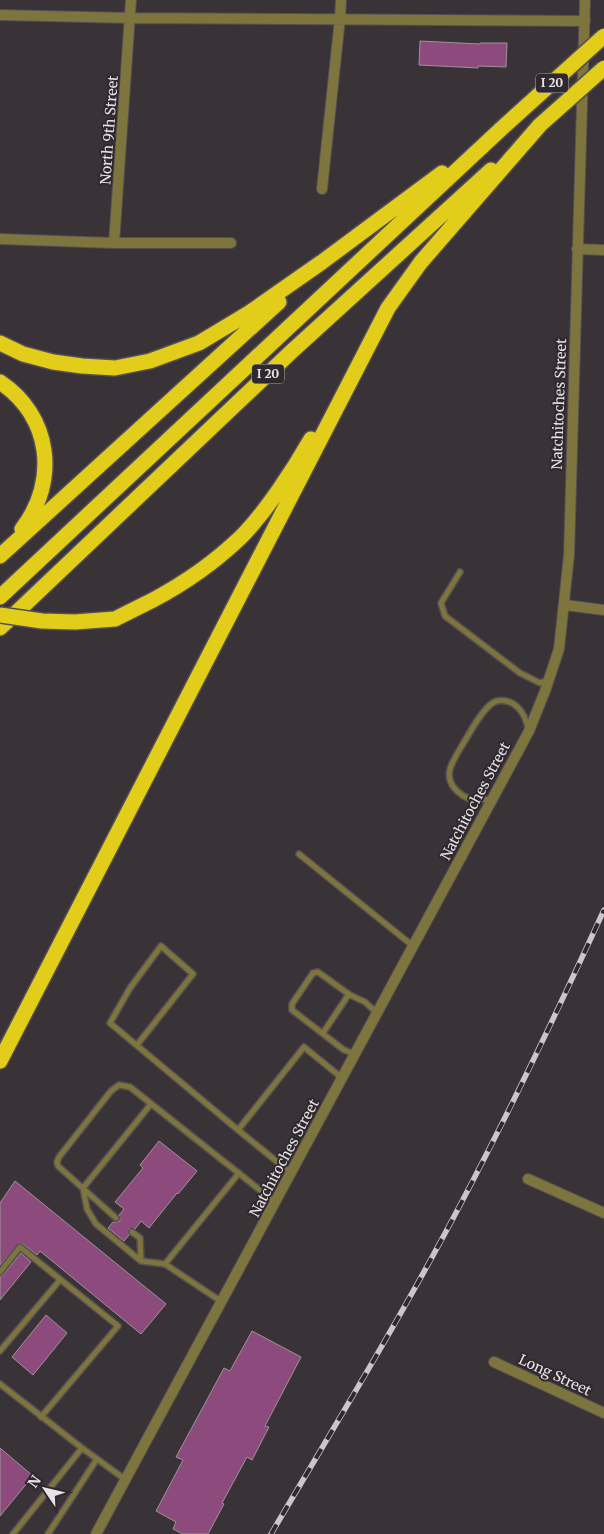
<svg xmlns="http://www.w3.org/2000/svg" width="604" height="1534" viewBox="0 0 604 1534" font-family="Merriweather,serif">
  <style>
    .building { fill: #8d4a7c; stroke: #9d949a }
    .lines { fill: none; stroke-linecap: round; stroke-linejoin: round }
    .service-casing { stroke: #554e53; stroke-width: 8 }
    .minor-casing { stroke: #554e53; stroke-width: 12 }
    .tertiary-casing { stroke: #554e53; stroke-width: 12 }
    .motorway-casing { stroke: #554e53; stroke-width: 18 }
    .service { stroke: #7d753d; stroke-width: 5 }
    .minor { stroke: #7d753d; stroke-width: 10 }
    .tertiary { stroke: #7d753d; stroke-width: 10 }
    .motorway { stroke: #e2cd1a; stroke-width: 15 }
    .rail-casing { stroke: #cbc6c9; stroke-width: 5.5 }
    .rail { stroke: #2f282d; stroke-width: 4; stroke-dasharray: 11; stroke-linecap: butt }
    .motorway-bridge-casing { stroke: #554e53; stroke-width: 18; stroke-linecap: butt }
    .motorway-bridge { stroke: #e2cd1a; stroke-width: 15 }
    .labels { text-anchor: middle; stroke-width: 4; stroke-linejoin: round; paint-order: stroke }
    .shield { fill: #2f282d; stroke: #b0abae; stroke-width: 1 }
    .shield-label { font-size: 12px; font-weight: bold; fill: #e8e3e6 }
    .street-label { font-size: 14px; fill: #e8e3e6; stroke: #2f282d }
  </style>
  <rect width="100%" height="100%" fill="#393237"/>
  <path class="building" d="M420,41L480,44V43H507L506,67L478,66V68L419,65Z
    M159,1141L197,1171L178,1194L177,1193L149,1228L141,1221L135,1229H129L128,1232L129,1235L124,1241L108,1228L113,1222H117L120,1221L119,1215L124,1209L115,1202L143,1168L140,1165Z
    M15,1181L166,1304L141,1334L40,1251L37,1255L23,1244L19,1243L0,1265V1203Z
    M21,1253L31,1262L0,1300V1276L3,1275Z
    M46,1315L67,1333L33,1375L12,1357Z
    M252,1331L301,1357L265,1426L269,1427L252,1460L247,1457L222,1503L224,1504L208,1534H183L173,1529L176,1522L156,1511L183,1460L176,1457L209,1396L224,1368L230,1371Z
    M0,1448L33,1476L0,1516Z"/>
  <g class="lines">
    <defs>
      <path id="service" d="M460,572L441,603L445,616L520,673L540,683L548,680
        M492,799C486,799 478,801 473,800C459,796 446,784 450,769C453,759 460,749 466,739C472,729 485,704 497,701C515,698 525,713 528,728
        M299,854L413,946
        M323,1033L349,994
        M137,1045L193,974L161,946L130,988L110,1023L238,1130L304,1047L342,1078
        M355,1054L344,1050L292,1010V1004L313,973L318,972L350,995L365,1002L377,1013
        M151,1104L83,1188L87,1209L96,1224L141,1261L165,1264L222,1302
        M238,1130L291,1173
        M116,1218L58,1166L57,1162L59,1157L111,1091L119,1085L130,1087L275,1202
        M132,1232L140,1238L141,1261
        M165,1264L239,1173
        M0,1272L20,1247L118,1326L41,1417
        M0,1351L60,1280
        M0,1384L82,1448
        M13,1534L82,1448L126,1480
        M48,1534L97,1459"/>
      <path id="minor" d="M0,15L131,18L585,21
        M322,189L340,18L341,0
        M0,239L114,243H231
        M114,243L131,0
        M577,249L604,250
        M565,605L604,610
        M528,1179L604,1213
        M494,1362L604,1413"/>
      <path id="tertiary" d="M96,1534L529,731L545,691L559,649L569,555L585,0"/>
      <path id="motorway" d="M0,343L23,354L53,362L82,366L115,368L150,361L199,343L249,313L322,262L442,173
        M0,382C51,416 59,481 22,529
        M0,556L279,302
        M0,597L501,129
        M153,600C185,583 215,562 241,537C265,513 294,469 311,439
        M0,628L291,352L491,170
        M0,1061L388,308L421,262L540,125"/>
    </defs>
    <use href="#service" class="service-casing"/>
    <use href="#minor" class="minor-casing"/>
    <use href="#tertiary" class="tertiary-casing"/>
    <use href="#motorway" class="motorway-casing"/>
    <use href="#service" class="service"/>
    <use href="#minor" class="minor"/>
    <use href="#tertiary" class="tertiary"/>
    <use href="#motorway" class="motorway"/>
    <defs>
      <path id="rail" d="M271,1534C334,1427 400,1319 458,1209C510,1111 558,1010 604,910"/>
    </defs>
    <use href="#rail" class="rail-casing"/>
    <use href="#rail" class="rail"/>
    <defs>
      <path id="motorway-bridge" d="M540,125L604,68
        M501,129L604,36
        M0,615L42,621L75,622L115,619L153,600"/>
    </defs>
    <use href="#motorway-bridge" class="motorway-bridge-casing"/>
    <use href="#motorway-bridge" class="motorway-bridge"/>
  </g>
  <g class="labels">
    <g class="shield">
      <rect x="536" y="73.5" width="32" height="19" rx="4"/>
      <rect x="252" y="364.5" width="32" height="19" rx="4"/>
    </g>
    <g class="shield-label">
      <text x="552" y="87">I 20</text>
      <text x="268" y="378">I 20</text>
    </g>
    <g class="street-label">
      <text transform="translate(109 130) rotate(-86)" y="5">North 9th Street</text>
      <text transform="translate(559 404) rotate(-88)" y="5">Natchitoches Street</text>
      <text transform="translate(475 801) rotate(-62)" y="5">Natchitoches Street</text>
      <text transform="translate(284 1158) rotate(-62)" y="5">Natchitoches Street</text>
      <text transform="translate(555 1375) rotate(25)" y="5">Long Street</text>
    </g>
  </g>
  <g transform="translate(45 1489) rotate(305)" stroke="#2f282d" stroke-width="4" paint-order="stroke">
  <path d="M0-4L9 19L0 12L-9 19Z" fill="#e8e3e6"/>
  <text y="-8" font-size="14" font-weight="bold" text-anchor="middle" fill="#e8e3e6">N</text>
  </g>
</svg>
